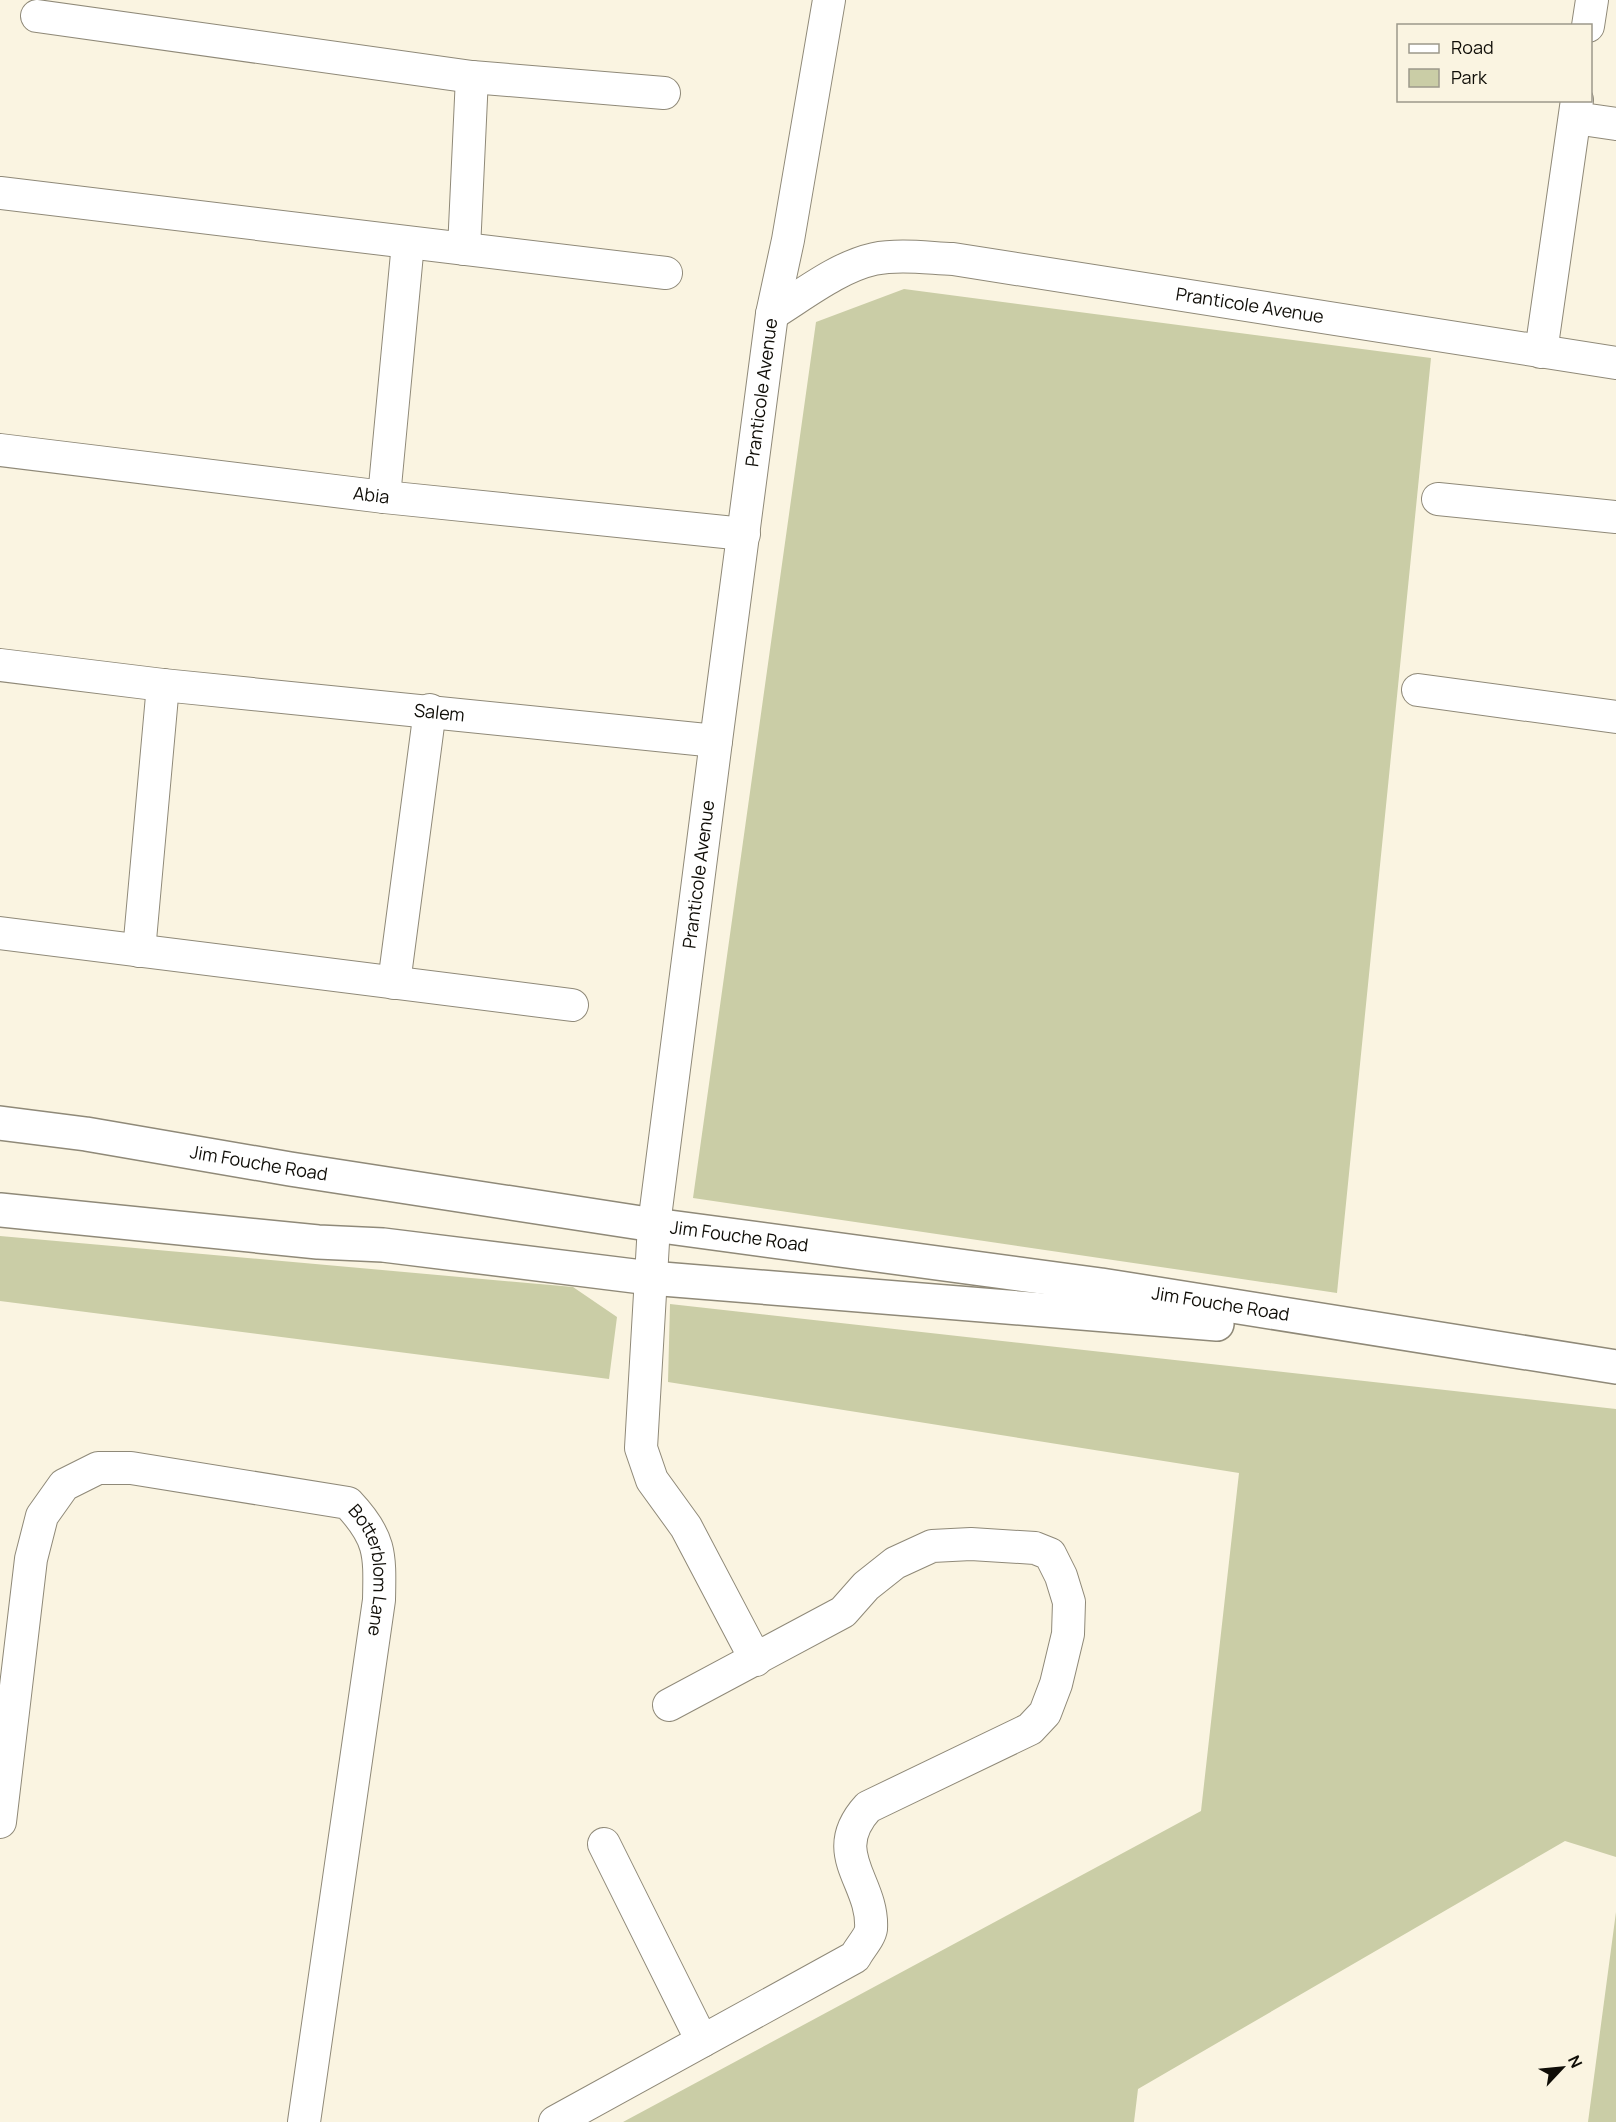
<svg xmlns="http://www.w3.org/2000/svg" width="1616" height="2122" viewBox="0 0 1616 2122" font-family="Manrope,sans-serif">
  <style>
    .green { fill: #cacda6 }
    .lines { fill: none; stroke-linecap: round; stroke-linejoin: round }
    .minor-casing { stroke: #8f8978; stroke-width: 34 }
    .tertiary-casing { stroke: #8f8978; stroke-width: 36 }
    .minor { stroke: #fff; stroke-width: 32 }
    .tertiary { stroke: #fff; stroke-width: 33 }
    .labels { text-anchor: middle; stroke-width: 4.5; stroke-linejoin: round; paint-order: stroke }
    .street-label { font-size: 18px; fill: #0f0d07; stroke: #faf4e1 }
  </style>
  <rect width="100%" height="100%" fill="#faf4e1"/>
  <path class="green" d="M904,289L1431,358L1337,1293L693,1198L816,322Z
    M0,1236L573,1287L617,1317L609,1379L0,1301Z
    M670,1304L1616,1409V1857L1565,1841L1138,2089L1134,2122H623L1201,1811L1239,1473L668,1382Z
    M1616,1912V2122H1588Z"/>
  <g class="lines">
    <defs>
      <g id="minor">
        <path d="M37,16L472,77L664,93"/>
        <path d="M1588,26L1592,0"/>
        <path d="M1575,118L1616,124"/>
        <path d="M0,193L666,273"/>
        <path d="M464,249L472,77"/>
        <path id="s1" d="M772,314C803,295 838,267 874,259C899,254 927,258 953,259L1616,363"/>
        <path d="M1541,352L1577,100"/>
        <path id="s2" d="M0,450L384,497L744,534"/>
        <path d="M384,497L408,243"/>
        <path d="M1438,499L1616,517"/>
        <path id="s3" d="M0,665L163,685L716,741"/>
        <path d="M1418,690L1616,717"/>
        <path d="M0,933L572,1005"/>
        <path d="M139,951L163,685"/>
        <path d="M394,983L430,710"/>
        <path id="s4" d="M756,1660L686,1527L652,1480L641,1448L654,1225L716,741L772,314L788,240L829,0"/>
        <path id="s5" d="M0,1822L31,1559L42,1516L64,1485L98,1468H131L348,1503C381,1538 380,1554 379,1600L304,2122"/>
        <path d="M604,1844L702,2041"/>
        <path d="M555,2122L855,1957C859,1949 870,1937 871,1929C874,1881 825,1854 868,1807L1030,1729L1045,1713L1056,1684L1068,1634L1069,1602L1061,1576L1050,1554L1035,1548L971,1544L932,1546L895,1563L866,1586L843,1612L669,1705"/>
      </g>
      <g id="tertiary">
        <path id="s6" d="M0,1123L86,1134L290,1169L654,1225L1101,1285L1616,1367"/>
        <path d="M0,1210L318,1242L383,1245L650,1278L1217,1324"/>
      </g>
    </defs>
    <use href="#minor" class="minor-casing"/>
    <use href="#tertiary" class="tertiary-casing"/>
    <use href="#minor" class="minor"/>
    <use href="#tertiary" class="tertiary"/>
  </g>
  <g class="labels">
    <g class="street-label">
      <text dy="6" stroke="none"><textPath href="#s1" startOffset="496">Pranticole Avenue</textPath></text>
      <text dy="6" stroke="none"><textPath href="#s4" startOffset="1305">Pranticole Avenue</textPath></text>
      <text dy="6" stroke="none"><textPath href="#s2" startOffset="374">Abia</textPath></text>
      <text dy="6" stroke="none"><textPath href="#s3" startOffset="442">Salem</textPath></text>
      <text dy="6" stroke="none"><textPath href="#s4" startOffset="819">Pranticole Avenue</textPath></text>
      <text dy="6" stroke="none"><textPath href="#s6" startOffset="262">Jim Fouche Road</textPath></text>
      <text dy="6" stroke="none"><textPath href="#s6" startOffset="748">Jim Fouche Road</textPath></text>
      <text dy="6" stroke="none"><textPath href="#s6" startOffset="1234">Jim Fouche Road</textPath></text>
      <text dy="6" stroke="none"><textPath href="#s5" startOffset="712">Botterblom Lane</textPath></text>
    </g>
  </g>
  <rect x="1397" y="24" width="195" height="78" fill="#faf4e1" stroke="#9c988a" stroke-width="1.5"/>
  <rect x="1409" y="44" width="30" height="9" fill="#ffffff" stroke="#9c988a" stroke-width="1.5"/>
  <text x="1451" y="54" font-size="18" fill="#0f0d07">Road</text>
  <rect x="1409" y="69" width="30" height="18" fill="#cacda6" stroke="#9c988a" stroke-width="1.5"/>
  <text x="1451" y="84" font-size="18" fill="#0f0d07">Park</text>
  <g transform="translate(1562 2068) rotate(64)" stroke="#faf4e1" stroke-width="4.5" paint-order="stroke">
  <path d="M0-4.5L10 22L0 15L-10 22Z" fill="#0f0d07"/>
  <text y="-9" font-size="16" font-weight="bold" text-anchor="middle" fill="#0f0d07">N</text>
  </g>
</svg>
